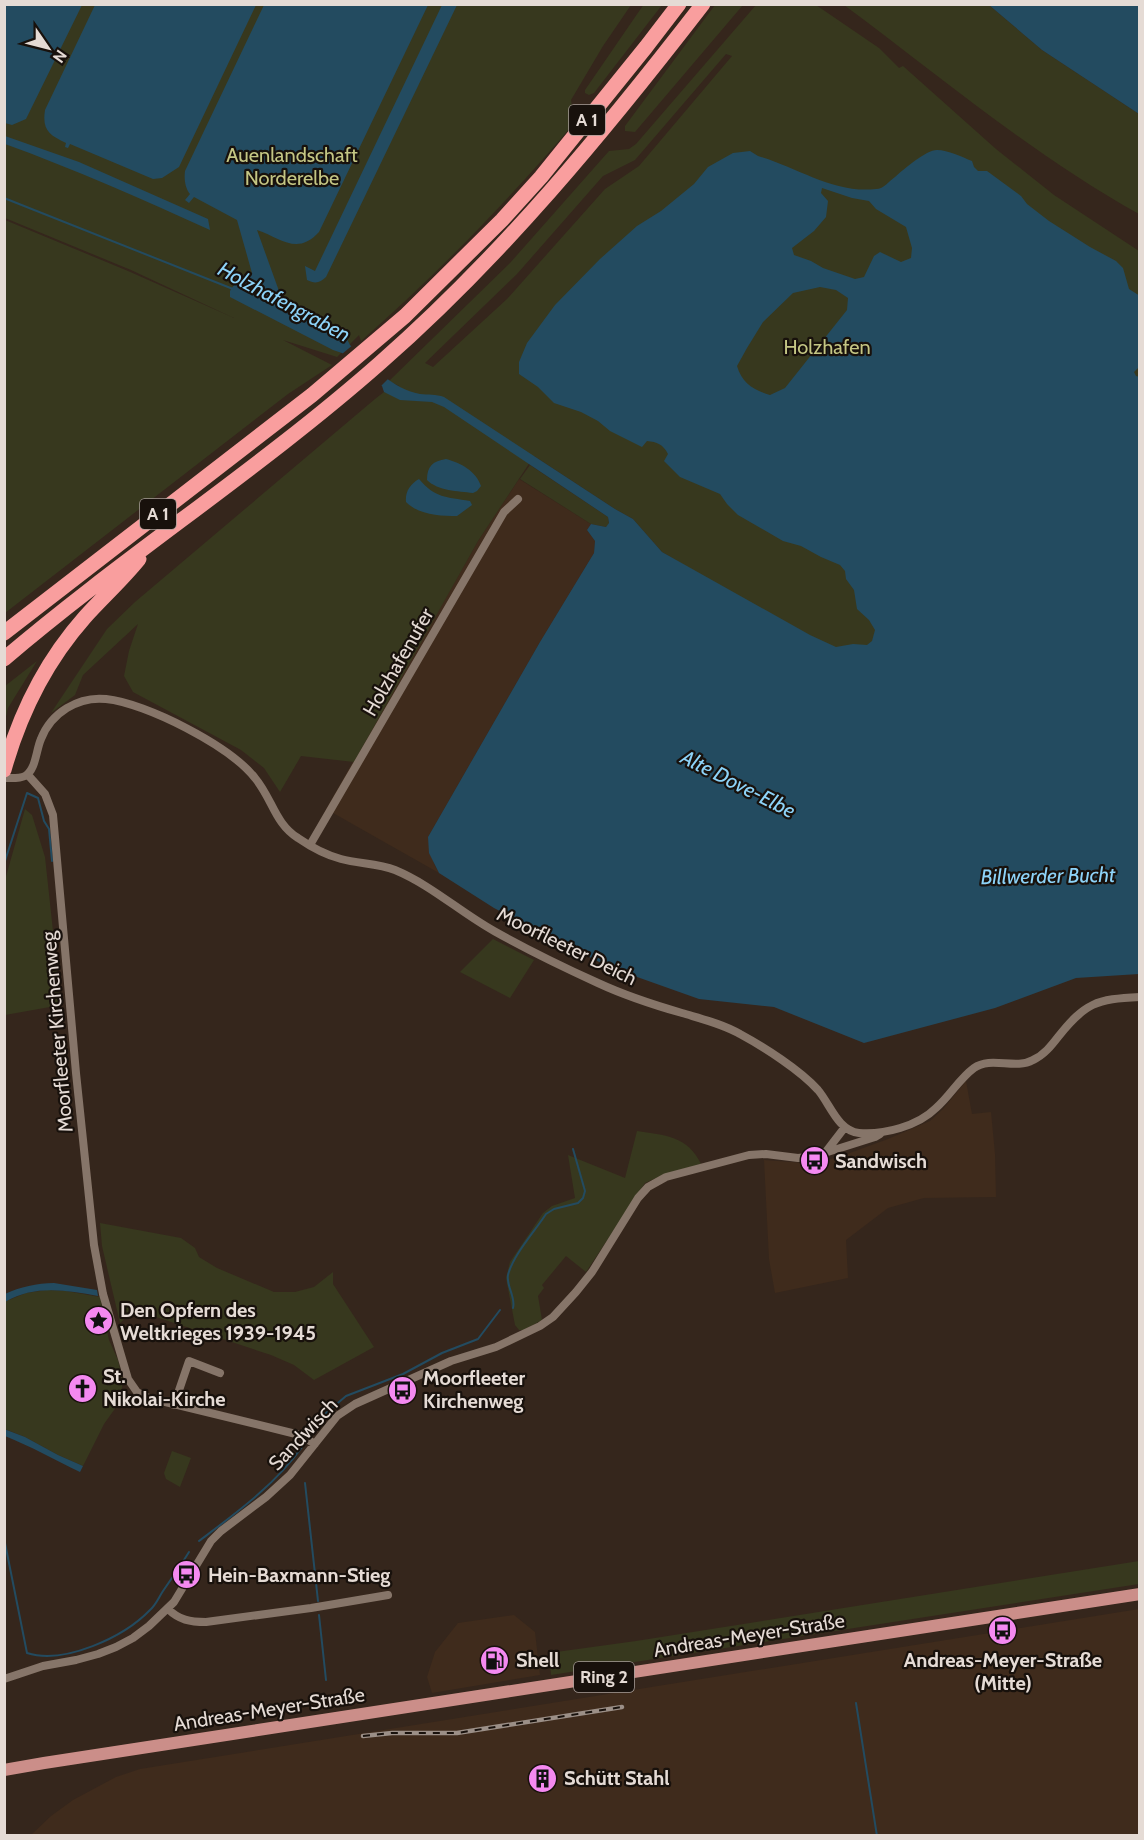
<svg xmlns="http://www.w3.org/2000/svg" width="1144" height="1840" viewBox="0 0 1144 1840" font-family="Cabin,sans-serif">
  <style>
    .built { fill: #3f2b1c }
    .green { fill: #37381e; fill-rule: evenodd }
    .water { fill: #234b60; fill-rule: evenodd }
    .pier { fill: #35261c }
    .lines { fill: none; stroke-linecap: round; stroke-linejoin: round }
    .stream { stroke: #234b60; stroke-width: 2 }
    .street { stroke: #867569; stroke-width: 8 }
    .primary { stroke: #cb8e89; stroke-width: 12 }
    .highway { stroke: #f99e9e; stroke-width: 15 }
    .rail-casing { stroke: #9b8f87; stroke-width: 4.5 }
    .rail { stroke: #18110c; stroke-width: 2; stroke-dasharray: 7; stroke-linecap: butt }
    .labels { text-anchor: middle; stroke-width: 4.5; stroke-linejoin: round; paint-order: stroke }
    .shield { fill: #18110c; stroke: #a89e99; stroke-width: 1.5 }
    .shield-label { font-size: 18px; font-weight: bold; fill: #e5dbd5 }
    .park-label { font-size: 20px; fill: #c4c684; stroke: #18110c }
    .street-label { font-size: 20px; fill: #e5dbd5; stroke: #18110c }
    .poi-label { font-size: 20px; font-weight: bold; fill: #e5dbd5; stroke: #18110c; text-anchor: start }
    .water-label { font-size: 21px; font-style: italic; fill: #8dd3f8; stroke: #18110c }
  </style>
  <rect width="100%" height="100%" fill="#35261c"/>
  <path class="built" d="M519,479L591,524L587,530L595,541L594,553L540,642L428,837L434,864L439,873L326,809L478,541Z
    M966,1081L972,1114L991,1112L995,1154L996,1197L924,1198L888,1208L846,1240L848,1278L775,1293L769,1259L764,1160L806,1163L836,1158L888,1139L930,1121L943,1109Z
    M1139,1609V1835H31L51,1816L73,1800L116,1777L140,1769Z
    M514,1615L535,1632L540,1675L432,1693L427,1677L435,1652L458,1623Z"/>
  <path class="green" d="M644,4L662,5L594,93L589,95L585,93V90Z
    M5,5H631L603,46L571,100L575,122C509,200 438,273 361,341L359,335L337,357L283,340L332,365L288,394L5,613V220L128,271L234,318L131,270L5,218Z
    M715,5H743L635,132L625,131V126Z
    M756,5H816L879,48L899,68L903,66L996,149L1054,195L1139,251V859L860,668L662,552L633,519L615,509L534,456L478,541L354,762L301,756L280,792L264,768L241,750L133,692L124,676L129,651L138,624L83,675L75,695L51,713L107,629L135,602L375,399L384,392L387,393L399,386L389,381L510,263L609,151L629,149L636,144ZM726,54L732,56L639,166L605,189L507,299L433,367L425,363L517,274L603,176L635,160Z
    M844,5H989L1042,50L1139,114V214C1033,155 941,77 844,5Z
    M530,465L608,517L609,524L606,527L591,524L520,479Z
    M37,661L8,708L5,721V686Z
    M25,809L32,815L45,857L61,1005L5,1015V880Z
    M493,939L534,960L510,998L460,972Z
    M637,1131C664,1135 688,1136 701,1164L665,1174L645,1183L586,1272L566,1256L542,1285L544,1288L538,1296L542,1320L524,1330H519L515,1325L506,1278L510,1262L543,1213L552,1206L575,1198L568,1155L625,1178Z
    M100,1223L181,1238L195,1248L199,1257L217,1268L274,1292H295L314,1287L333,1272V1284L374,1347L314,1380L294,1365L271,1355L135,1310L120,1323L102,1246Z
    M47,1290L66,1291L100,1297L109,1340L118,1360L123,1382L119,1403L104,1424L83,1466L58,1455L25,1437L5,1429L4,1302L26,1293Z
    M172,1451L191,1458L180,1487L166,1479L164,1473Z
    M1139,1561V1584L551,1675L549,1653L636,1641Z"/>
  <path class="water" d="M4,5H82L26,119L12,125L5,123Z
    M95,5H256L179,167L162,178L153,179L70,144L68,148L65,147L66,143C49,135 42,130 45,110Z
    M264,5H428L319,232C297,256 281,238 257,230L279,291L285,301L299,310V315L310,317L347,339L350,345C370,364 392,389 420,394C428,395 436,394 444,397L615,509L633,519L662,552L810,635L836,647L853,644L867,645L872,641L875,630L869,620L857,609L854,590L846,579L845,571L840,565L821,557L801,546L783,541L738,515L727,504L720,494L680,477L664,461L668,454C663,444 657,442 647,441L642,447L610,431L598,421L581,412L554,403L538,387L519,374V362L527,343L555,305L600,259L637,226L661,211L694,184L708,167L733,153L750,151L758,156C797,167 834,194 876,189C884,189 889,181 895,177C904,169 926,150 937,150C948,150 962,157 972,161L974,167L978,171H987L1021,196L1027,204L1049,221L1090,247L1116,261L1123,268L1129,289L1140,296L1139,367L1134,372L1136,376L1140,377L1139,974L1076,978L995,1008L864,1043L774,1007L699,999L609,967L494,908L439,873L429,853L428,837L540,642L594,553L595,541L587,530L591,524L606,527L609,523L608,517L444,407L432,402L400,400L384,392L382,386L342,353L333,350L230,297V291L240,276L252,273L237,220L194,197L189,203L185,200L190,194C185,188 184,179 185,171ZM822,188L852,198L869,201L876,209L906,227L912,248L911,258L901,262L880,252L874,256L864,277L855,279L823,268L811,261L794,255L792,248L814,231L826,217L828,201L821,193ZM820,287L836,290L848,298L847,310L785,388L770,395C753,390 742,383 737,366L747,348L763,322L793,293Z
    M442,5H457L326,277C320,283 315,284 307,280L305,266L315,271Z
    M989,5H1139V114L1042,50Z
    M5,136L79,162L208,219L210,230C142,199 74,169 5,144Z
    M446,459C461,463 476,471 481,486L477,491L473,493C458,491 438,491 427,480C427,466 433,461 446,459Z
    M419,479C435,498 446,497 470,501L472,505L457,516C440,516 419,515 406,502C405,492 410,484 419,479Z
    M54,1283L97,1290L98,1296C65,1290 34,1285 5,1302V1294C20,1287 37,1283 54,1283Z
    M4,1429L25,1437L58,1455L83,1466L80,1472C55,1460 30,1446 5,1436Z"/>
  <path class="pier" d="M354,344L390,377L380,387L342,354Z"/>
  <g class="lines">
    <path class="stream" d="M4,198L233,289
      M4,864L27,793L38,798L44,821L49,829L52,861
      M513,1308C516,1297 506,1286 508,1275C513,1255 535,1231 546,1214L554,1209L578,1203L583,1198L585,1191L573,1149
      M313,1430L325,1414L346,1396L403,1374L442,1353L478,1339L500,1310
      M305,1483L318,1601
      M4,1538L27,1653C64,1665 124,1637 150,1610C156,1605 159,1597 163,1591C172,1578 181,1565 189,1552
      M199,1541C236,1513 275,1485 302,1447
      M319,1615L326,1680
      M856,1703L877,1836"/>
    <path class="street" d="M28,775L45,794L53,815L76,1073L94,1245L103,1294L128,1379L137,1392L149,1398L300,1435L315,1444
      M4,778C11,778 19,779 25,776C36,770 36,750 41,739C51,713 78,696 106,699C146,703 230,746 255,778C272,798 275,824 298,838C311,847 326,855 341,859C359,864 378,863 395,870C431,885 460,912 494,931C526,949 565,968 598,983C626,996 654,1005 682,1013C702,1019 723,1024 740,1034C764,1047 800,1070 818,1090C830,1104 838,1131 859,1133C884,1135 918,1126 936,1108C950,1096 959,1079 974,1068C991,1056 1015,1070 1033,1060C1044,1055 1051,1046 1058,1037C1085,1003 1096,999 1140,997
      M310,845L504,512L518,499
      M825,1153L845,1127
      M174,1405L189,1361L220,1373
      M168,1609C179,1620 190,1622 206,1622L311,1608L388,1595
      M4,1679L43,1666L76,1660L98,1654L116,1647L133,1638L149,1626L174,1602L211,1541L221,1531L266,1497L290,1475L337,1416L355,1404L451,1361L496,1347L540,1326L553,1317L576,1292L592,1272L638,1198L648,1187L666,1177L749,1155L766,1154L798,1158L815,1156L875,1137L880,1134"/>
    <path class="primary" d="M4,1770L44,1763L1140,1594"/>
    <path class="highway" d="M4,633L312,395L405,316L502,220L541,177L646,47L679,4
      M4,659C126,555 261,468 380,363C502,256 604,132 703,4
      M4,770C20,713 46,661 85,617C103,597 122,580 139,559"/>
    <defs>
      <path id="rail" d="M363,1736L392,1733H457L622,1707"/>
    </defs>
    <use href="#rail" class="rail-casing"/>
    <use href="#rail" class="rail"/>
  </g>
  <defs>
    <symbol id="bus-disc" viewBox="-11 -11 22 22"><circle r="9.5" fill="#f489f0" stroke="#18110c"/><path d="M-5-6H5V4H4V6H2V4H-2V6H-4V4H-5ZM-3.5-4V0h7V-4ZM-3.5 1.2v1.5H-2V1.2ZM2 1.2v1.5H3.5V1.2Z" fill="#111"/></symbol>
    <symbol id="sight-disc" viewBox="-11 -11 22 22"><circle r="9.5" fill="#f489f0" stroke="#18110c"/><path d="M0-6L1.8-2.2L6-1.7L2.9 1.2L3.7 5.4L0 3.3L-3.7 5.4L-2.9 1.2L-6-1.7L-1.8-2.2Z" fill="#111"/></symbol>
    <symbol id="church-disc" viewBox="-11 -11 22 22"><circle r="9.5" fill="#f489f0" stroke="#18110c"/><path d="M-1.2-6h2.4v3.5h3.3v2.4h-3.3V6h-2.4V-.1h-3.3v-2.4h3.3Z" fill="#111"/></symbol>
    <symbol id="fuel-disc" viewBox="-11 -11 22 22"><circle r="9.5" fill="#f489f0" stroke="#18110c"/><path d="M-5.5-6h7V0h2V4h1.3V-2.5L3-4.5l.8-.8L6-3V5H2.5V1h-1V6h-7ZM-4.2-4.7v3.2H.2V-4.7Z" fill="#111"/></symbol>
    <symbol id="building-disc" viewBox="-11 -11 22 22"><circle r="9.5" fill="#f489f0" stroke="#18110c"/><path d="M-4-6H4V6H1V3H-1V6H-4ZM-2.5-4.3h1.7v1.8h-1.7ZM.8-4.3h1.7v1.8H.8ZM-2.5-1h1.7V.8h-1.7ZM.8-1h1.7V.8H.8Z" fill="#111"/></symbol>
  </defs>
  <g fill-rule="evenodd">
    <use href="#bus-disc" x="798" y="1144" width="33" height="33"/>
    <use href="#sight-disc" x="82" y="1304" width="33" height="33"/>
    <use href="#church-disc" x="66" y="1372" width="33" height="33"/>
    <use href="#bus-disc" x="386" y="1374" width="33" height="33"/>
    <use href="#bus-disc" x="170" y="1558" width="33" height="33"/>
    <use href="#bus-disc" x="986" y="1614" width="33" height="33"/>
    <use href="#fuel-disc" x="478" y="1644" width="33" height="33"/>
    <use href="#building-disc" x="526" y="1762" width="33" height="33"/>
  </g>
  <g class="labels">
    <g class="shield">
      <rect x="569" y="105" width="36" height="30" rx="4.5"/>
      <rect x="140" y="499" width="36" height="30" rx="4.5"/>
      <rect x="574" y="1662" width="60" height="30" rx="4.5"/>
    </g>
    <g class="shield-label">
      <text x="587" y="126">A 1</text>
      <text x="158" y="520">A 1</text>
      <text x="604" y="1683">Ring 2</text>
    </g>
    <g class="park-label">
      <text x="292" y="162">Auenlandschaft<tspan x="292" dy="23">Norderelbe</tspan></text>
      <text x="827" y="354">Holzhafen</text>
    </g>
    <g class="street-label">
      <text transform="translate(398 662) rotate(-60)" y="7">Holzhafenufer</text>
      <text transform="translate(567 946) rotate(26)" y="7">Moorfleeter Deich</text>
      <text transform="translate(57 1032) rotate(-95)" y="7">Moorfleeter Kirchenweg</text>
      <text transform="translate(303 1434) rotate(-47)" y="7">Sandwisch</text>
      <text transform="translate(749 1635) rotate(-9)" y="7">Andreas-Meyer-Straße</text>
      <text transform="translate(269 1709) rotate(-9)" y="7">Andreas-Meyer-Straße</text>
    </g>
    <g class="poi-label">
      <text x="835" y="1168">Sandwisch</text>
      <text x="120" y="1317">Den Opfern des<tspan x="120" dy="23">Weltkrieges 1939-1945</tspan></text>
      <text x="103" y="1383">St.<tspan x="103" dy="23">Nikolai-Kirche</tspan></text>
      <text x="423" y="1385">Moorfleeter<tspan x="423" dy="23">Kirchenweg</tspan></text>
      <text x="208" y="1582">Hein-Baxmann-Stieg</text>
      <text x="516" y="1667">Shell</text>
      <text x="1003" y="1667" text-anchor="middle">Andreas-Meyer-Straße<tspan x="1003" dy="23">(Mitte)</tspan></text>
      <text x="564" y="1785">Schütt Stahl</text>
    </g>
    <g class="water-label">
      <text transform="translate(284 302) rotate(28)" y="7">Holzhafengraben</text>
      <text transform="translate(738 784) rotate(27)" y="7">Alte Dove-Elbe</text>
      <text transform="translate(1048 876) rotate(-1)" y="7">Billwerder Bucht</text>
    </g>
  </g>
  <rect width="1144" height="1840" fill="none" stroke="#e5dbd5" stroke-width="12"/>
  <g transform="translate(48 48) rotate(125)" stroke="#18110c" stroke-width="4.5" paint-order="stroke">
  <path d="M0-4.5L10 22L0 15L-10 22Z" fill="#e5dbd5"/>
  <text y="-9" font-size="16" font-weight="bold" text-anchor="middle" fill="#e5dbd5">N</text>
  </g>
</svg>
